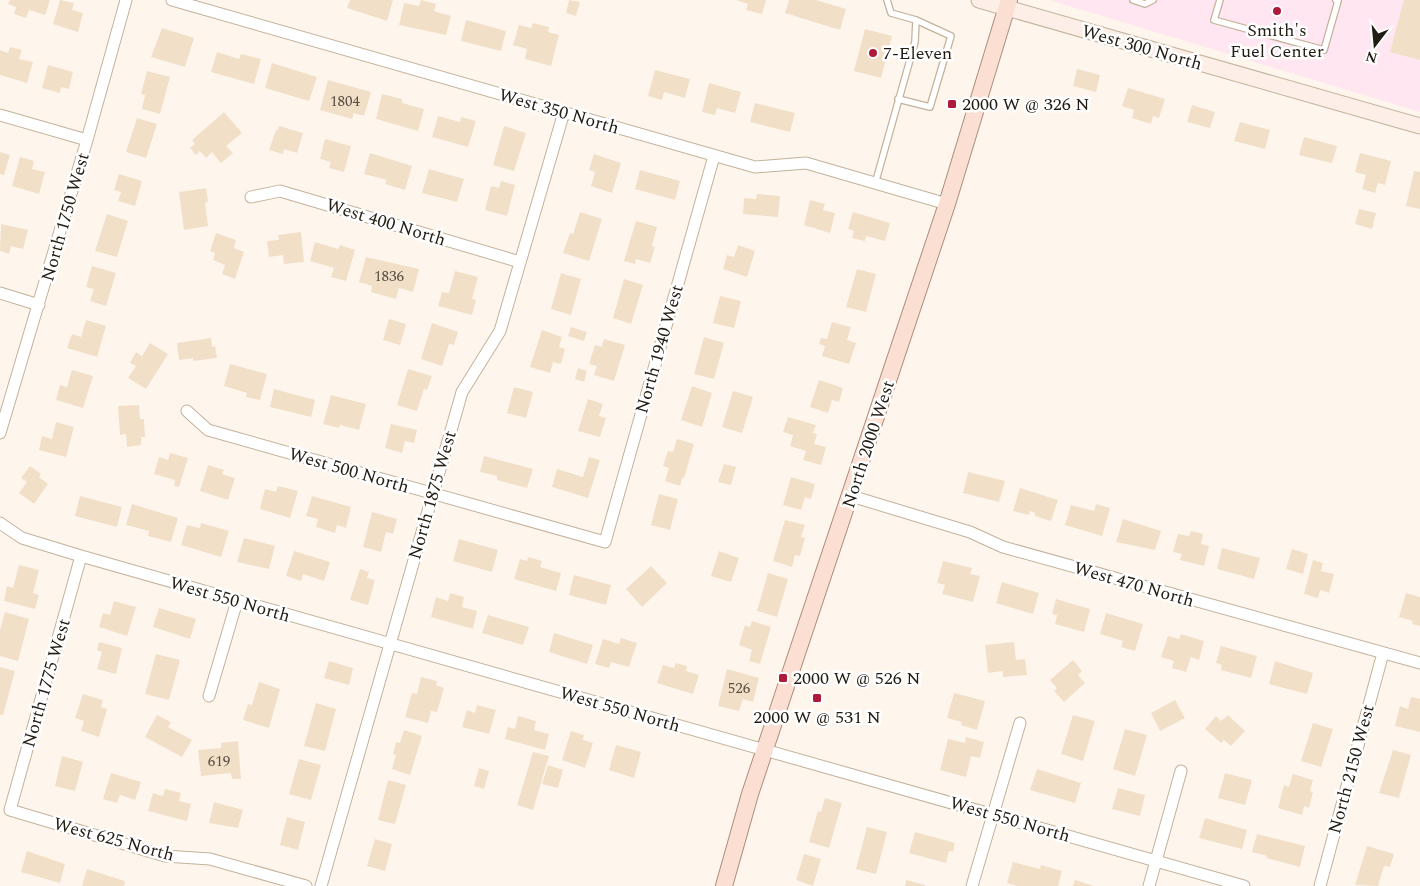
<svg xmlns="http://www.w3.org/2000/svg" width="1420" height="886" viewBox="0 0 1420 886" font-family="Spectral,serif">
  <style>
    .commercial { fill: #ffe6f0 }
    .building { fill: #f2dfc8 }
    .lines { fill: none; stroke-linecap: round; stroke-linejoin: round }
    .lane-casing { stroke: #c3b29b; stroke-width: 8 }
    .street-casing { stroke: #c3b29b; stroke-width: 13 }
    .secondary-casing { stroke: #c3b29b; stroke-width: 17 }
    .primary-casing { stroke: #ad8d7c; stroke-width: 18 }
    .lane { stroke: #fff; stroke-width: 5.5 }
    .street { stroke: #fff; stroke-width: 11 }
    .secondary { stroke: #fdefe8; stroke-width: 15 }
    .primary { stroke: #fbdfd2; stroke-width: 16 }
    .poi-dot { fill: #ae1a3b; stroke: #fff; stroke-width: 2 }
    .labels { text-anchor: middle; stroke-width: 5; stroke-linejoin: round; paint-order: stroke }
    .number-label { font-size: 15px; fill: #564d40 }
    .poi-label { font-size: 18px; fill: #221c13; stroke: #fff; text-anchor: start }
    .street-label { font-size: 18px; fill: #221c13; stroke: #fff }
  </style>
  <rect width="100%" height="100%" fill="#fef6ed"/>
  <path class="commercial" d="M1049,0H1420V112Z"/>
  <path class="building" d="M10,0H50L45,15L29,10L26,18L14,14L16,7L8,4Z
    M60,0L74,3L72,10L83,13L78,32L53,24Z
    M350,0H393L387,21L347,8Z
    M421,0L436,4L434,11L451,16L446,35L399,25L404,3L419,6Z
    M569,0L580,2L576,16L566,13Z
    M736,0H766L762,14L746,10L748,4Z
    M789,0H816L846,9L840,30L785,13Z
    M1404,0H1420V60L1390,52Z
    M466,20L506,31L501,51L461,41Z
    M533,23L549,27L548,32L559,35L551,66L525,59L527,49L513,45L519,25L531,28Z
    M162,28L194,38L185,67L151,57Z
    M865,29L892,36L881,78L854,71Z
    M10,47L22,50L19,59L33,62L27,83L0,75V50L8,53Z
    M217,52L239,59L241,54L261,59L254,84L211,72Z
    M272,63L317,77L309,101L265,88Z
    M48,65L73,72L69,89L61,87L60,93L42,88Z
    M1077,69L1100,75L1096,92L1073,86Z
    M655,70L690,79L685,98L664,92L662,100L648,96Z
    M147,71L170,77L160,114L142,109L145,95L141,94Z
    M328,80L371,92L364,116L354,113L352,119L320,110Z
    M709,83L741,92L735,113L717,108L715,115L702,112Z
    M1128,88L1165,99L1159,118L1153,116L1151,124L1132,118L1134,110L1122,106Z
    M382,94L402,99V103L424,109L418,131L376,119Z
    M755,103L795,113L790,132L750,122Z
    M1192,105L1215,112L1210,128L1187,122Z
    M224,112L242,133L226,146L233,153L221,163L212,152L206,158L200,151L196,155L190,148L195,144L192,140Z
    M438,116L460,122L461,117L476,121L468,147L432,137Z
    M137,118L157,124L146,158L126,152Z
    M1240,122L1270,130L1265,149L1234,141Z
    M279,126L303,133L297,153L284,149L283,154L269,150L276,130H278Z
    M504,126L526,133L514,171L493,165Z
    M1304,137L1337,146L1332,163L1299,155Z
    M325,139L351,146L344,172L329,168L331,162L320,159Z
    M0,152L10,155L4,175L0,174Z
    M370,153L412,166L405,190L385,184L387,180L364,174Z
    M1360,153L1391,161L1385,185L1378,183L1375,193L1362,189L1366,175L1355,172Z
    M594,154L621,163L612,193L591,186L595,172L589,170Z
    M20,157L34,161L32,169L45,172L39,194L12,186Z
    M429,169L464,179L457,202L422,193Z
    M640,170L680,181L675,200L635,189Z
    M1414,171L1420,172V209L1406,206Z
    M119,174L142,181L135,206L118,201L121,192L114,190Z
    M501,181L515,185L507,216L485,210L491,186L499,188Z
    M206,188L208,202L205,203L208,226L184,230L179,192Z
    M757,194L780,196L778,217L743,214L744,198L756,199Z
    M810,200L825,204L823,210L835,213L830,233L804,225Z
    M1359,209L1376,213L1372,229L1355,224Z
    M580,212L602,219L589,261L563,253L570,233L573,234Z
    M853,212L890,223L885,241L866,236L865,241L852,238L854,231L848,229Z
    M107,214L128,221L117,257L95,251Z
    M636,221L657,227L652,246L655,247L650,263L636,259L635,264L624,261Z
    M1,224L28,230L23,249L11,246L9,254L0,251Z
    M301,232L304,262L284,264L283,255L269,257L267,241L279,240L278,235Z
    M216,233L236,240L234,248L244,252L235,279L222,274L225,265L213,260L215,253L210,251Z
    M315,242L338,249L340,245L355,250L346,281L331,277L334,268L310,261Z
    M738,245L755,251L747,277L723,269L727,255L734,257Z
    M366,257L419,269L413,292L399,288L396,299L371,292L372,286L359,282Z
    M92,266L116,273L106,306L90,301L94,289L86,287Z
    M857,269L876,274L866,312L846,307Z
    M455,271L478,277L472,299L476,300L472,315L438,306L442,292L449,293Z
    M561,273L581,279L571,315L551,309Z
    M624,279L643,285L631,324L613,318Z
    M720,296L741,301L734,328L713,323Z
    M389,319L406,324L400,345L383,340Z
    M86,320L106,326L97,357L67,348L72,334L81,337Z
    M832,322L851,327L847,340L856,343L849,364L822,356L825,346L819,344L821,338L827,339Z
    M432,323L458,332L454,345L449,344L442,366L421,359Z
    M571,327L587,332L584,341L568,336Z
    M542,330L562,337L559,347L565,349L561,364L553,362L550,373L530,367Z
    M704,337L724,343L714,379L694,374Z
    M211,338L212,347L215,346L217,358L193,361V358L179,360L177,343Z
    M604,339L625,345L614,381L594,375L597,366L589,364L595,345L602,347Z
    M150,343L168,354L146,389L128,378L136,366L130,363L136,352L142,356Z
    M230,364L267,374L260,400L246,397L247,393L224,386Z
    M578,368L587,371L584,382L575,379Z
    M408,369L432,376L427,390L424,389L417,411L397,405Z
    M72,370L93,376L83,408L56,400L60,385L67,387Z
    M819,380L843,388L839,402L832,400L828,413L810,407Z
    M692,386L712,393L702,427L681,420Z
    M514,387L533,392L526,418L507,413Z
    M274,389L315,400L311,417L270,407Z
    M733,391L753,397L742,433L722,427Z
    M331,395L366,404L359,430L340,425L339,428L323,424Z
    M588,399L603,404L599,416L606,418L600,437L578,431Z
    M139,405L140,419H144L145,437H141V445L127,447L126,434L120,435L118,406Z
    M788,417L816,425L813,433L817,434L814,444L826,447L821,465L803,460L806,451L790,446L793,435L783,432Z
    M56,422L74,427L66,457L39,450L42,436L52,439Z
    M391,424L417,430L414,443L405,441L402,453L385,448Z
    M677,439L694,444L684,478H682L680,486L665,481L669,468L663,466L668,451L673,452Z
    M170,453L188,458L179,487L174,486L175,480L154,474L159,457L168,460Z
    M484,456L533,469L527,488L497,480V476L480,472Z
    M589,457L600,460L588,498L552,487L557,469L583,477Z
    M724,464L736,467L731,485L718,482Z
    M208,465L224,470L222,474L235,478L228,500L200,491Z
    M30,466L41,474L39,477L48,484L34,504L19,493L27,482L21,478Z
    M968,472L1005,481L999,502L963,493Z
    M791,477L815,484L811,499L805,497L801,510L783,505Z
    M278,486L298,491L290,518L260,509L265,489L276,492Z
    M1020,488L1058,500L1051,521L1035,516V513L1030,511L1029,515L1013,511Z
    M659,494L678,499L670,530L651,525Z
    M80,496L122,507L117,527L75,516Z
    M312,496L351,507L346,528L337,525L335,533L316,527L318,519L306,516Z
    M132,504L178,518L171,542L148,536L149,531L126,525Z
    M1096,504L1110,508L1102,536L1065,525L1071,505L1094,511Z
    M372,512L397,519L393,534L386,532L381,552L363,547Z
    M1123,519L1161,531L1155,550L1116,542Z
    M785,520L805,525L801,537L805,538L800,556L795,555L792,567L773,561Z
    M201,523L229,531L221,557L181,545L187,525L200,528Z
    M1191,531L1203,534L1201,544L1209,546L1204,566L1180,560L1182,554L1173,552L1178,534L1189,536Z
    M244,538L275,546L269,569L237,562Z
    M459,539L498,550L492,572L453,561Z
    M1222,548L1260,558L1254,579L1217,569Z
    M1292,549L1308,554L1303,574L1286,569Z
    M294,551L330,562L324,581L303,574L301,581L286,576Z
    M719,551L739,558L731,582L711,576Z
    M528,557L542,561L540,567L561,573L556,591L514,579L520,559L527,561Z
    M1313,560L1323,563L1321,571L1334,574L1329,593L1320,590L1318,598L1304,594Z
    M943,561L972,568L970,574L980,576L973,602L942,594L945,585L937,583Z
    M19,565L39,570L33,593L39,595L35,609L4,601L7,586L13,588Z
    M651,566L667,583L642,607L626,589Z
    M360,569L369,572L367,578L375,580L368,605L350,600Z
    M768,573L788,579L777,617L757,611Z
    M574,575L611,585L606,605L569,595Z
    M1002,582L1039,593L1033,614L996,603Z
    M450,593L464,597L462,607L477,611L473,629L431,617L436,597L448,601Z
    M1406,593L1420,597V626L1412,624L1413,621L1399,617Z
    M1056,599L1090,609L1084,632L1055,624L1057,615L1052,614Z
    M114,601L136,607L127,636L99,627L103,613L110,615Z
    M159,608L196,619L190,639L153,627Z
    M5,612L29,619L18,661L0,656V630Z
    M1106,613L1143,624L1135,651L1121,647L1123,641L1100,634Z
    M488,615L529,627L523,645L482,633Z
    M752,621L771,627L760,664L749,661L752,650L739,645L745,625L750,627Z
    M554,633L593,645L587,664L549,652Z
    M1181,634L1204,641L1199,660L1191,657L1186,672L1172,668L1174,661L1161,657L1168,636L1179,639Z
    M621,638L637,643L629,667L611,662L609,668L595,664L603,639L619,644Z
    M99,642L122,648L116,674L97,669L102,652L97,650Z
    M1014,642L1016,660L1025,659L1027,675L1003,677V671L988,673L985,645Z
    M1221,646L1257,656L1251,678L1221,670L1222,665L1216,663Z
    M156,654L180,660L169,700L145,694Z
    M1073,660L1082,671L1078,675L1085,683L1064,702L1054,691L1057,688L1050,680Z
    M329,661L353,668L349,685L324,678Z
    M1275,661L1313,673L1307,694L1269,684Z
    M676,663L687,666L686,671L699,675L693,694L657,683L663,665L674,668Z
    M0,667L15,671L3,715H0Z
    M727,669L759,678L753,702L743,699L739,711L718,706Z
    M421,677L437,681L436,685L444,688L437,712L431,711L428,723L405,717L412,693L417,694Z
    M259,682L280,689L269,728L243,720L248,704L252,705Z
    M954,693L985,701L977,730L961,725L962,722L947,718Z
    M83,694L103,700L101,707L107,709L99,737L81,731L84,721L75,718Z
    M1411,697L1420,699V732L1395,726L1400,706L1408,709Z
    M1175,700L1185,718L1160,731L1151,713Z
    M316,703L336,709L325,751L304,746Z
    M477,705L496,710L489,734L462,727L467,710L475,713Z
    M157,715L171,722L168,727L192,740L182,757L145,737Z
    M1073,715L1095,721L1083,761L1061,754Z
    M1228,715L1245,731L1231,746L1224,740L1221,743L1205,729L1216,716L1221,721Z
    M518,716L536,721L534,730L549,734L545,750L505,739L508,727L515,729Z
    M1313,723L1333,729L1321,767L1301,761Z
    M1125,729L1147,735L1135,776L1113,769Z
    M404,730L422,736L410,775L392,769L396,755L393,754L396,742L400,743Z
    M571,731L584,735L583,740L593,743L585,768L562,760Z
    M966,737L984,742L980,758L971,756L966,777L940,770L948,739L965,743Z
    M238,741L241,779H232L231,773L201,776L198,750L221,748V743Z
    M616,745L641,752L634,778L609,770Z
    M1393,750L1411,755L1399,798L1379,793Z
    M533,752L549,756L533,810L517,805Z
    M62,756L83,762L75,791L55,786Z
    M299,759L321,765L311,800L289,794Z
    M548,765L563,770L558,788L542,784Z
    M479,768L489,771L484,789L474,786Z
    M1037,769L1081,783L1075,803L1030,790Z
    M111,773L141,782L135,800L120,795L117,803L103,799Z
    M1225,773L1252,780L1245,805L1218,798Z
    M1293,774L1313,780L1310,791L1313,792L1309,808L1304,806L1302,815L1278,808L1284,785L1289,787Z
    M388,780L406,785L395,824L378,820Z
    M1118,788L1145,795L1140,816L1112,809Z
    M165,789L181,793L179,801L191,804L187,821L148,811L153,793L163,796Z
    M825,798L842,803L829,848L809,842L818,811L821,812Z
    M214,802L243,810L238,828L209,823Z
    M287,817L305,822L298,850L280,845Z
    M1205,818L1247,830L1242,849L1199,838Z
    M867,827L887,832L876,874L856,869Z
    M915,832L955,843L953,852L949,851L946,863L909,853Z
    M1257,834L1305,846L1300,867L1266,858L1267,856L1252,852Z
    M375,839L392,844L385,871L367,866Z
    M1367,846L1394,854L1390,867L1384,866L1378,886L1355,885Z
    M27,851L65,864L60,883L21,872Z
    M804,854L821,859L813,886L796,880Z
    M1013,862L1040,869L1041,865L1062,871L1058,886H1017L1007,883Z
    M87,869L125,881L124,886H82Z
    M906,880L925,885V886H905Z
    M1075,880L1094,886H1073Z"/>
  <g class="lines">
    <defs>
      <path id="lane" d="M1133,0L1145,4L1153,0
        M1220,0L1214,20L1324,50L1338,1L1336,0
        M898,99L930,107L951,36L916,20
        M875,184L915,42L916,20L891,13L887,0"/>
      <path id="street" d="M172,0L755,167L806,163L947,204
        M0,115L87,140
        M251,197L280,191L520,262
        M0,293L39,305
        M187,411L208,430L605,542L714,156
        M0,433L87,140L126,0
        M851,496L970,532L1003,547L1420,663
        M0,523L22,538L81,556L1244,886
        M81,556L10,810L165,856L210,859L306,886
        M209,696L237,601
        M321,886L462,392L500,331L564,112
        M972,886L1020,723
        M1149,886L1181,771
        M1320,886L1383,653"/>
      <path id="secondary" d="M979,0L1420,126"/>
      <path id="primary" d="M724,886L750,794L947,204L1009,0"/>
    </defs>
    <use href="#lane" class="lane-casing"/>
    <use href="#street" class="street-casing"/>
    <use href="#secondary" class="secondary-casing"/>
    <use href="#primary" class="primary-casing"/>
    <use href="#lane" class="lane"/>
    <use href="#street" class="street"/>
    <use href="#secondary" class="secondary"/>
    <use href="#primary" class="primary"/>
  </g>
  <g class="poi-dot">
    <circle cx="1277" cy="11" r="5"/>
    <circle cx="873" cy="53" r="5"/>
    <rect x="947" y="99" width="10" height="10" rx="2.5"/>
    <rect x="778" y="673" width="10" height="10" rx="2.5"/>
    <rect x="812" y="693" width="10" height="10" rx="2.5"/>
  </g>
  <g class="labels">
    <g class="number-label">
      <text x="345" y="106">1804</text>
      <text x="389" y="281">1836</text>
      <text x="739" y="693">526</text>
      <text x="219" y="766">619</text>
    </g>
    <g class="poi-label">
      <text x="1277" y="36" text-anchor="middle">Smith's<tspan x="1277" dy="21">Fuel Center</tspan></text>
      <text x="883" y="59">7-Eleven</text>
      <text x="962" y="110">2000 W @ 326 N</text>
      <text x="793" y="684">2000 W @ 526 N</text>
      <text x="817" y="723" text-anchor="middle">2000 W @ 531 N</text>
    </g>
    <g class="street-label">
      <text transform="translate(1142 47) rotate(16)" y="6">West 300 North</text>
      <text transform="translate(559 111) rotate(16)" y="6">West 350 North</text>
      <text transform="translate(65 217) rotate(-74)" y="6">North 1750 West</text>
      <text transform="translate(386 222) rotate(17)" y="6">West 400 North</text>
      <text transform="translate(659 349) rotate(-74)" y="6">North 1940 West</text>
      <text transform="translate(868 444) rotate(-72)" y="6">North 2000 West</text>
      <text transform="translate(349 470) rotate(16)" y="6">West 500 North</text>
      <text transform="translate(432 495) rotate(-74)" y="6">North 1875 West</text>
      <text transform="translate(1134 584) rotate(16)" y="6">West 470 North</text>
      <text transform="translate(230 599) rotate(16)" y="6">West 550 North</text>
      <text transform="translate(46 683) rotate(-74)" y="6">North 1775 West</text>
      <text transform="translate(620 709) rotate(16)" y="6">West 550 North</text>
      <text transform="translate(1351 769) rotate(-75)" y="6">North 2150 West</text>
      <text transform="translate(1010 819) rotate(16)" y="6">West 550 North</text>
      <text transform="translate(114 839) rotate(15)" y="6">West 625 North</text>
    </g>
  </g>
  <g transform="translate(1375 45) rotate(196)" stroke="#ffffff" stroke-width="4" paint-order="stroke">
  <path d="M0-4L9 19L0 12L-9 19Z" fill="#221c13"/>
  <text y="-8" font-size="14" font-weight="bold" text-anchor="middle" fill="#221c13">N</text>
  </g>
</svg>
